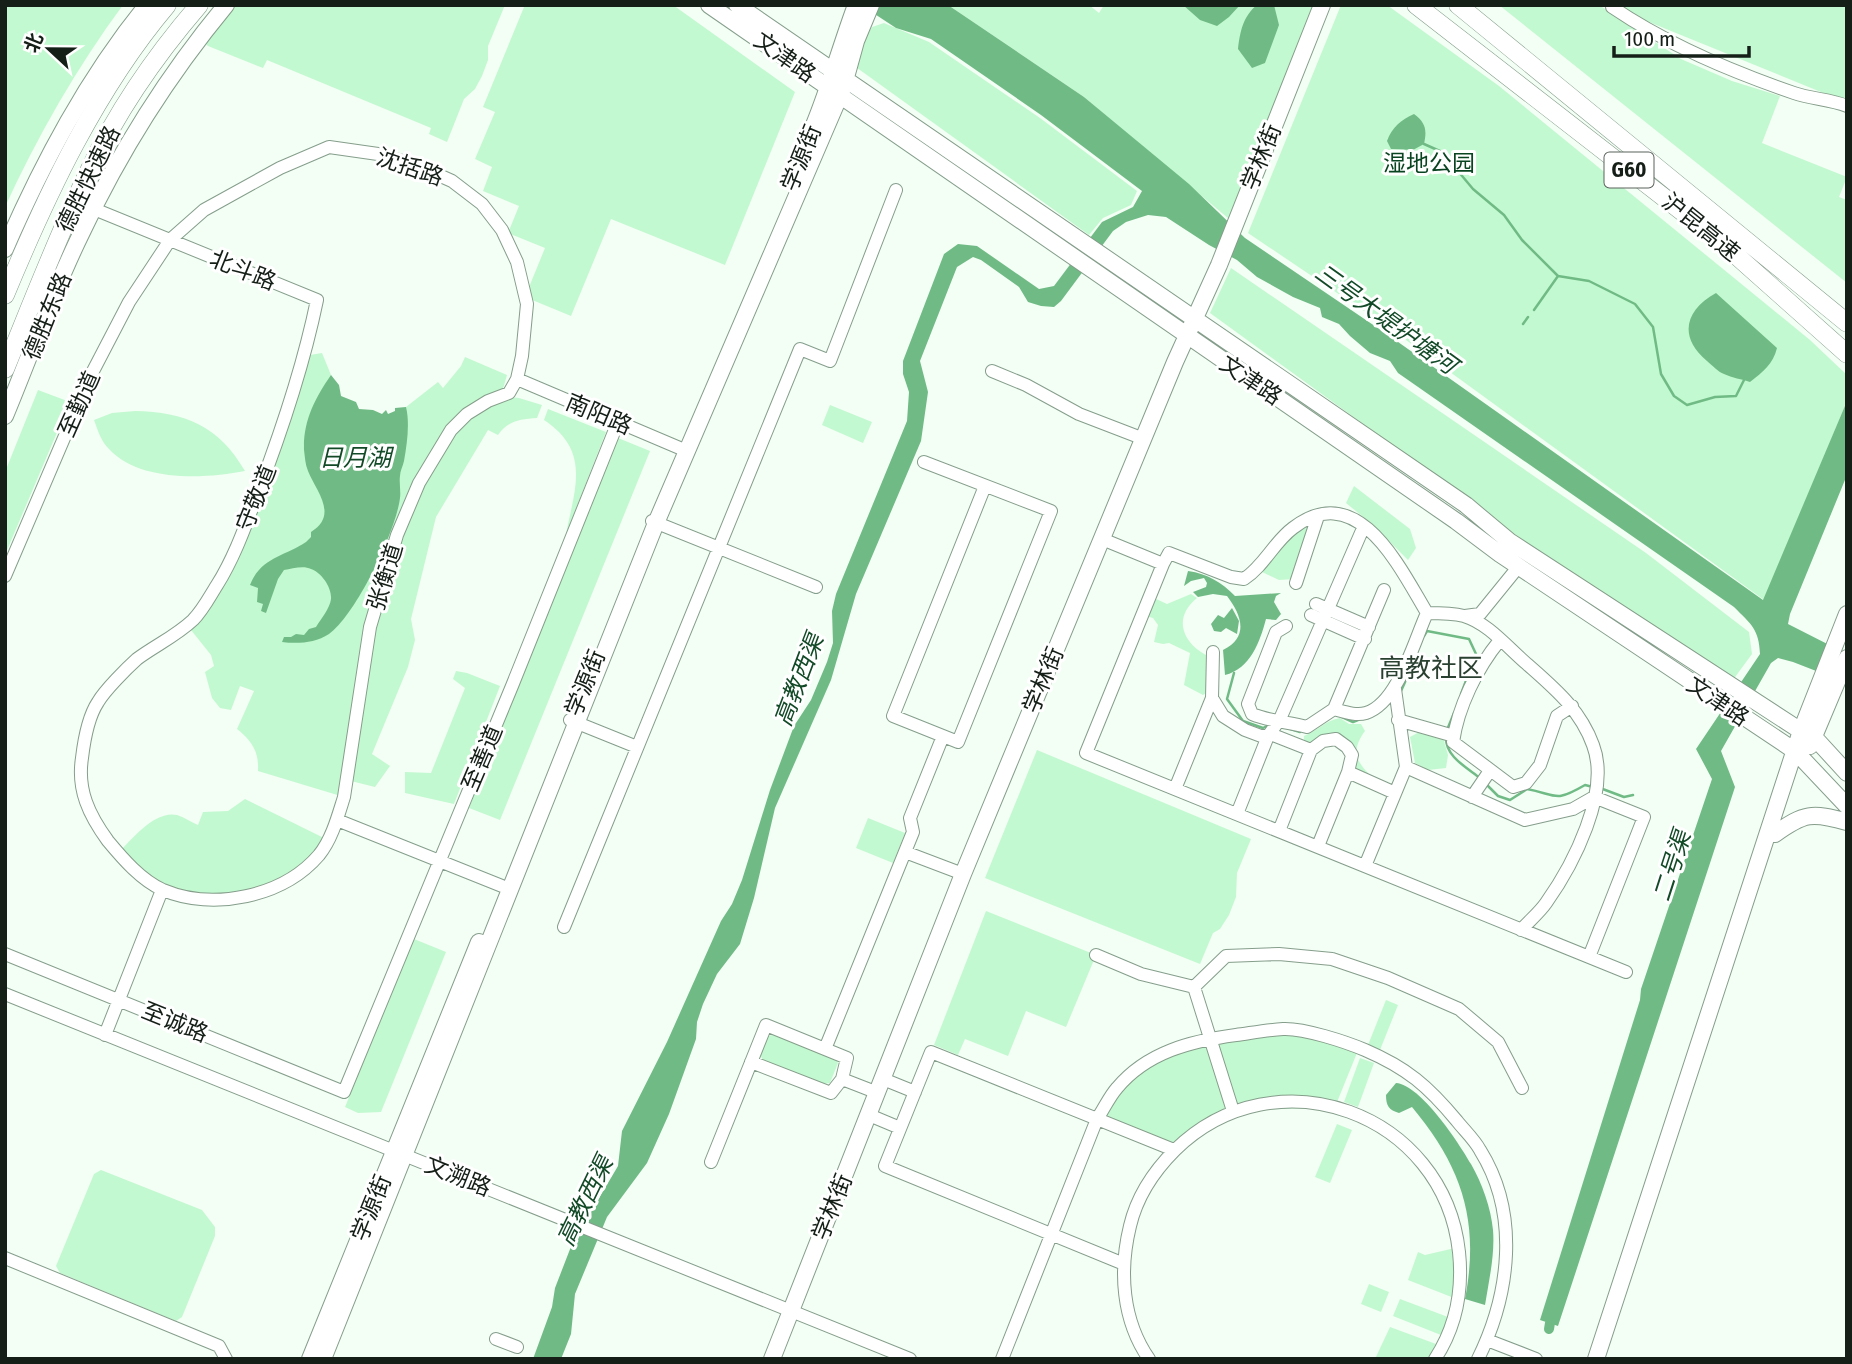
<svg xmlns="http://www.w3.org/2000/svg" width="1852" height="1364" viewBox="0 0 1852 1364" font-family="'Fira Sans Condensed','Noto Sans SC',sans-serif">
  <style>
    .green { fill: #c3f9d0 }
    .water { fill: #70bb85 }
    .lines { fill: none; stroke-linecap: round; stroke-linejoin: round }
    .stream { stroke: #70bb85; stroke-width: 2.5 }
    .canal { stroke: #70bb85; stroke-width: 10 }
    .minor-casing { stroke: #859e8b; stroke-width: 14 }
    .major-casing { stroke: #859e8b; stroke-width: 18 }
    .highway-casing { stroke: #859e8b; stroke-width: 19 }
    .minor { stroke: #fff; stroke-width: 12 }
    .major { stroke: #fff; stroke-width: 16 }
    .highway { stroke: #fff; stroke-width: 18 }
    .labels { text-anchor: middle; stroke-width: 6; stroke-linejoin: round; paint-order: stroke }
    .shield { fill: #fff; stroke: #5b625d; stroke-width: 2 }
    .shield-label { font-size: 21px; font-weight: bold; fill: #151f18 }
    .street-label { font-size: 23px; fill: #151f18; stroke: #fff }
    .park-label { font-size: 23px; fill: #094421; stroke: #fff }
    .water-label { font-size: 24px; font-style: italic; fill: #124a27; stroke: #fff }
    .quarter-label { font-size: 26px; fill: #2a4030; stroke: #fff }
  </style>
  <rect width="100%" height="100%" fill="#f3fef5"/>
  <path class="green" d="M5,5H123C77,67 37,137 5,207Z
    M233,5H505L488,46V60L482,76L475,89L464,99L447,142L429,134L431,128L267,60L263,68L208,46L203,41Z
    M522,5H673L795,92L725,265L611,219L571,316L525,297L545,248L508,233L519,206L483,191L492,167L475,159L495,112L483,107L524,7Z
    M948,5H1089L1099,13L1104,5H1322L1235,224L1084,97Z
    M1341,5H1387L1499,86L1810,340L1847,375V401L1764,600L1395,332L1248,233Z
    M1499,5H1599L1681,59L1732,81L1780,96L1762,143L1847,177L1839,197L1847,200V283Z
    M1612,5H1847V92L1843,101L1612,7Z
    M884,23L929,42L1040,118L1137,191L1131,205L1103,218L1089,235L853,65L861,44L872,27Z
    M1231,268L1646,553L1749,632L1752,654L1727,688L1210,313Z
    M322,353L331,375L336,409L385,429L406,407L438,382L443,388L461,366L465,357L507,375L501,396L519,398L542,405L537,418C520,419 508,421 498,435L488,430L436,517L411,619L415,640L408,667L372,754L390,766L375,787L347,780L344,797L258,771C259,752 252,741 237,729L254,691L240,686L231,710L220,708L212,698L205,672L214,666L211,655L187,625L219,581L304,356Z
    M38,390L70,402L5,555V472Z
    M830,405L872,422L863,443L822,425Z
    M548,409L606,432L566,534C575,488 591,451 544,420Z
    M135,411C185,412 219,426 245,471C204,479 139,482 109,449C101,441 98,431 94,420L112,413Z
    M618,438L650,451L500,820L469,808Z
    M1354,486L1410,529L1416,548L1408,560L1373,525L1346,503Z
    M1313,522L1294,579L1279,580L1262,572L1292,534Z
    M1191,594L1197,598C1171,619 1184,645 1210,657V690L1203,695L1184,685L1190,653L1169,643L1163,644L1154,642L1158,625L1153,618L1146,616L1154,598L1167,604Z
    M456,671L467,673L500,686L454,804L405,793V772L431,773L465,688L453,679Z
    M1340,718L1349,724H1361L1365,731C1352,749 1354,760 1371,776L1345,764L1347,755L1338,744L1311,747L1304,742V736C1317,731 1326,720 1340,718Z
    M1423,730L1441,731L1448,755L1446,768L1428,770L1415,763L1410,737Z
    M1037,750L1251,839L1237,873L1236,897L1229,915L1220,929L1213,933L1200,964L985,878Z
    M245,799L328,840L298,873L237,899L162,890L118,853C132,839 155,810 177,815C184,817 191,822 198,825L203,812L228,811Z
    M868,818L905,833L893,863L856,848Z
    M986,911L1096,955L1066,1027L1026,1011L1008,1056L965,1039L958,1055L934,1045Z
    M414,939L446,952L381,1112L358,1113L345,1107Z
    M1386,1000L1398,1005L1380,1050L1368,1045Z
    M1286,1029L1359,1048L1335,1107L1233,1111L1174,1150L1097,1119L1116,1089L1178,1046Z
    M774,1034L834,1057L838,1063L830,1083L823,1084L764,1062L759,1053L765,1038Z
    M1360,1058L1374,1063L1358,1107L1344,1102Z
    M1337,1124L1352,1130L1330,1183L1315,1177Z
    M101,1170L202,1210L215,1227V1236L182,1317L176,1321L60,1273L56,1266L94,1174Z
    M1455,1248L1454,1298L1408,1280L1418,1252L1425,1255Z
    M1369,1284L1389,1292L1381,1312L1361,1304Z
    M1400,1299L1448,1317L1441,1335L1393,1316Z
    M1390,1327L1436,1344L1428,1359H1375Z"/>
  <path class="water" d="M861,5H948L1084,97L1189,184L1245,238L1391,337L1763,600L1847,401V475L1790,614L1788,624L1847,654V683L1793,662L1778,658L1771,663L1721,751L1735,787L1558,1326L1540,1320L1640,1000L1641,989L1712,779L1696,749L1760,654C1759,629 1751,624 1734,607L1398,373L1390,361L1370,353L1350,336L1339,324L1322,317L1320,308L1293,297L1257,277L1237,260L1209,245L1166,217L1148,215L1126,222L1113,231L1061,301L1054,307L1041,306L1028,302L1019,287L981,260L973,257L957,267L920,361L928,392L921,441L856,594L831,680L775,808L754,898L740,944L717,974L703,1004L697,1022L696,1039L669,1114L647,1163L607,1217L575,1294L571,1334L561,1359H533L552,1307L555,1288L572,1244L618,1166L622,1131L667,1042L721,921L732,904L742,880L770,790L794,726L811,700L827,662L833,643L832,611L836,594L907,421L909,392L903,374V361L944,254L958,244L977,246L1039,289L1054,286L1102,222L1133,207L1142,191L1041,115L931,39L896,28Z
    M1183,5H1240L1229,17L1217,26L1200,20Z
    M1257,5H1274L1279,25L1265,63L1252,68L1238,49C1240,32 1243,16 1257,5Z
    M1414,114C1426,123 1427,130 1424,144L1413,150L1391,149L1387,141C1392,127 1401,120 1414,114Z
    M1716,293L1777,348C1773,364 1763,372 1750,382C1742,379 1732,378 1724,374C1718,372 1712,365 1707,361C1678,337 1685,310 1716,293Z
    M331,375L339,385L341,396L356,402L359,409L373,410L382,414L386,410L388,414L395,411V408L406,407C410,423 407,444 404,461C403,466 400,471 400,476C399,483 401,491 400,498C396,531 356,615 329,634C315,643 298,644 282,642L284,637H291L296,634L304,635L309,629L316,627C321,619 330,608 331,599C332,588 322,573 311,569C303,565 292,569 284,570L278,579L266,613L261,611L263,604L257,602L258,588L250,585C260,558 285,556 306,542L311,537V532C339,515 316,491 308,471C305,464 305,457 304,450C303,421 315,398 331,375Z
    M1188,571C1208,574 1221,582 1235,596L1281,593L1276,596L1274,602L1281,614L1276,620L1266,619C1260,642 1250,669 1225,675L1223,650C1250,637 1241,614 1227,596L1213,594L1198,597L1193,592L1206,587L1207,583L1204,578L1191,581L1184,586Z
    M1232,608L1239,621L1237,634L1226,628L1221,632L1214,631L1211,624L1218,615L1224,618Z
    M1396,1083C1421,1085 1459,1143 1471,1164C1482,1183 1491,1208 1493,1230C1495,1255 1489,1280 1485,1305L1465,1299C1480,1221 1462,1167 1412,1107L1399,1113C1389,1110 1386,1106 1386,1095Z"/>
  <g class="lines">
    <path class="stream" d="M1424,144L1442,152L1473,189L1504,215L1522,240L1558,276L1589,281L1635,304L1653,327L1661,374L1674,396L1687,405L1715,397L1736,396L1744,380
      M1534,310L1558,276
      M1523,324L1528,317
      M1424,636L1427,631L1469,639L1476,654L1461,694
      M1234,673L1227,699L1243,721L1263,728L1271,724
      M1401,691L1414,662
      M1342,717L1353,722L1358,720
      M1287,728L1300,732
      M1447,730L1454,713
      M1446,737C1445,756 1466,767 1480,778
      M1487,785L1498,796L1510,800L1527,789C1558,795 1554,803 1585,785L1593,787
      M1600,788L1624,797L1633,795"/>
    <path class="canal" d="M1549,1329L1550,1323"/>
    <defs>
      <path id="minor" d="M1612,5V7C1668,45 1730,71 1794,93C1811,99 1830,99 1847,106
        M992,371L1026,385L1079,414L1144,439
        M517,379L682,449
        M652,521L816,587
        M1102,539L1163,564L1169,553L1231,577L1244,579C1264,566 1274,542 1293,528C1358,478 1400,568 1427,613C1439,613 1452,613 1464,616C1488,623 1508,648 1527,664C1554,688 1580,709 1593,745C1611,792 1573,865 1546,903C1539,913 1529,921 1521,930
        M1163,564L1086,753L1626,972
        M5,576L91,375L129,302L170,240L204,210L280,168L329,147L378,154L416,165L452,181L482,204L502,230L517,262L527,304L522,356L517,379L509,393L488,401L467,414L451,430L419,483L397,535L370,627L344,797C338,816 332,839 319,855C283,897 213,911 163,890C141,880 123,859 108,841C89,815 77,790 82,758C84,741 88,717 98,702C105,690 127,668 137,659C156,645 176,636 193,620C203,610 210,596 217,585C234,558 245,527 256,498C281,433 303,368 317,300C242,270 168,239 94,209
        M1296,583L1318,516
        M1316,604L1369,627
        M1311,615L1365,639
        M1465,616L1480,614L1519,566
        M1286,626L1276,632L1248,704L1252,714C1268,721 1289,722 1307,727L1334,709C1345,712 1356,716 1366,713C1398,703 1414,641 1427,613
        M1500,640C1477,668 1458,707 1453,742L1513,787L1526,783L1540,765L1557,716L1572,706
        M1213,652L1212,698L1223,716L1245,730L1261,736L1273,735L1311,750
        M1334,709L1384,590
        M570,720L637,747
        M1398,720L1454,736
        M943,736L893,716L985,486
        M1406,767L1525,820L1573,809L1594,797L1644,817L1589,957
        M1175,789L1212,698
        M1472,797L1489,772
        M1237,814L1268,736L1280,719L1364,526
        M337,820L502,886
        M1279,831L1311,750L1323,741L1336,739L1347,747L1352,755L1348,772
        M1318,846L1348,772L1395,793
        M905,852L963,874
        M1365,866L1406,767L1395,689
        M564,927L800,349L830,361L896,190
        M5,954L344,1092L512,686L618,422
        M1096,955L1141,974L1194,987L1226,956L1279,954L1332,959L1388,978L1459,1009L1498,1042L1522,1088
        M1194,987L1233,1111
        M5,994L910,1359
        M105,1035L162,890
        M825,1049L913,832L910,818L943,736L958,742L1051,511L924,462
        M751,1062L831,1093L842,1079L878,1093
        M883,1079L915,1092
        M869,1115L900,1128
        M711,1162L766,1025L847,1058L842,1079
        M5,1258L219,1346L226,1359
        M1124,1264L885,1166L931,1052L1174,1150
        M496,1339L517,1347
        M1487,1340L1536,1359
        M1002,1359L1097,1119C1104,1109 1109,1097 1117,1088C1147,1052 1191,1041 1236,1035C1251,1033 1267,1030 1283,1029C1304,1028 1346,1042 1365,1050C1407,1068 1428,1086 1457,1121C1464,1130 1474,1139 1480,1150C1520,1214 1510,1294 1478,1359
        M1149,1359C1122,1320 1119,1271 1130,1226C1137,1196 1154,1171 1175,1150C1276,1051 1444,1113 1459,1252C1463,1290 1456,1327 1435,1359"/>
      <path id="major" d="M709,5L1456,521L1500,554L1795,751L1847,806
        M737,5L1466,505L1509,541L1801,731L1814,737L1847,773
        M814,125C830,86 841,45 856,5
        M5,249C43,162 87,79 147,5
        M5,416C30,356 52,293 81,234C119,153 169,74 226,5
        M1810,746L1847,658
        M1775,834C1804,813 1812,812 1847,822
        M310,1359L479,942
        M323,1359L656,523L843,88L856,41L871,5
        M772,1359L963,874L1175,362L1219,265L1322,5
        M1596,1359L1801,731L1847,614"/>
      <path id="highway" d="M1416,5L1720,241L1847,354
        M1458,5L1847,323
        M5,295C47,194 96,89 167,5
        M5,369C32,303 58,235 89,171C117,111 156,55 199,5"/>
    </defs>
    <use href="#minor" class="minor-casing"/>
    <use href="#major" class="major-casing"/>
    <use href="#highway" class="highway-casing"/>
    <use href="#minor" class="minor"/>
    <use href="#major" class="major"/>
    <use href="#highway" class="highway"/>
  </g>
  <g class="labels">
    <rect class="shield" x="1604.5" y="152.5" width="49" height="35" rx="5"/>
    <g class="shield-label">
      <text x="1629" y="177">G60</text>
    </g>
    <g class="street-label">
      <text transform="translate(785 57) rotate(35)" y="8">文津路</text>
      <text transform="translate(1261 157) rotate(-68)" y="8">学林街</text>
      <text transform="translate(801 158) rotate(-68)" y="8">学源街</text>
      <text transform="translate(410 167) rotate(19)" y="8">沈括路</text>
      <text transform="translate(88 179) rotate(-64)" y="8">德胜快速路</text>
      <text transform="translate(1701 227) rotate(39)" y="8">沪昆高速</text>
      <text transform="translate(243 270) rotate(22)" y="8">北斗路</text>
      <text transform="translate(47 316) rotate(-68)" y="8">德胜东路</text>
      <text transform="translate(1251 380) rotate(34)" y="8">文津路</text>
      <text transform="translate(79 404) rotate(-66)" y="8">至勤道</text>
      <text transform="translate(599 414) rotate(23)" y="8">南阳路</text>
      <text transform="translate(256 498) rotate(-68)" y="8">守敬道</text>
      <text transform="translate(385 577) rotate(-73)" y="8">张衡道</text>
      <text transform="translate(1043 680) rotate(-67)" y="8">学林街</text>
      <text transform="translate(585 683) rotate(-68)" y="8">学源街</text>
      <text transform="translate(1718 701) rotate(34)" y="8">文津路</text>
      <text transform="translate(482 758) rotate(-67)" y="8">至善道</text>
      <text transform="translate(175 1022) rotate(22)" y="8">至诚路</text>
      <text transform="translate(458 1176) rotate(22)" y="8">文溯路</text>
      <text transform="translate(832 1207) rotate(-68)" y="8">学林街</text>
      <text transform="translate(371 1208) rotate(-68)" y="8">学源街</text>
    </g>
    <g class="park-label">
      <text x="1429" y="171">湿地公园</text>
    </g>
    <g class="water-label">
      <text transform="translate(1386 319) rotate(36)" y="8">三号大堤护塘河</text>
      <text x="355" y="466">日月湖</text>
      <text transform="translate(799 680) rotate(-69)" y="8">高教西渠</text>
      <text transform="translate(1672 866) rotate(-72)" y="8">二号渠</text>
      <text transform="translate(585 1201) rotate(-64)" y="8">高教西渠</text>
    </g>
    <g class="quarter-label">
      <text x="1431" y="677">高教社区</text>
    </g>
  </g>
  <rect width="1852" height="1364" fill="none" stroke="#151f18" stroke-width="14"/>
  <g transform="translate(49 49) rotate(292)" stroke="#ffffff" stroke-width="5" paint-order="stroke">
  <path d="M0-5L12 26L0 18L-12 26Z" fill="#151f18"/>
  <text y="-10" font-size="19" font-weight="bold" text-anchor="middle" fill="#151f18">北</text>
  </g>
  <path d="M1614 46v10h135v-10" fill="none" stroke="#151f18" stroke-width="3.5"/>
  <text x="1624" y="46" font-size="21" fill="#151f18" stroke="#ffffff" stroke-width="5" paint-order="stroke">100 m</text>
</svg>
